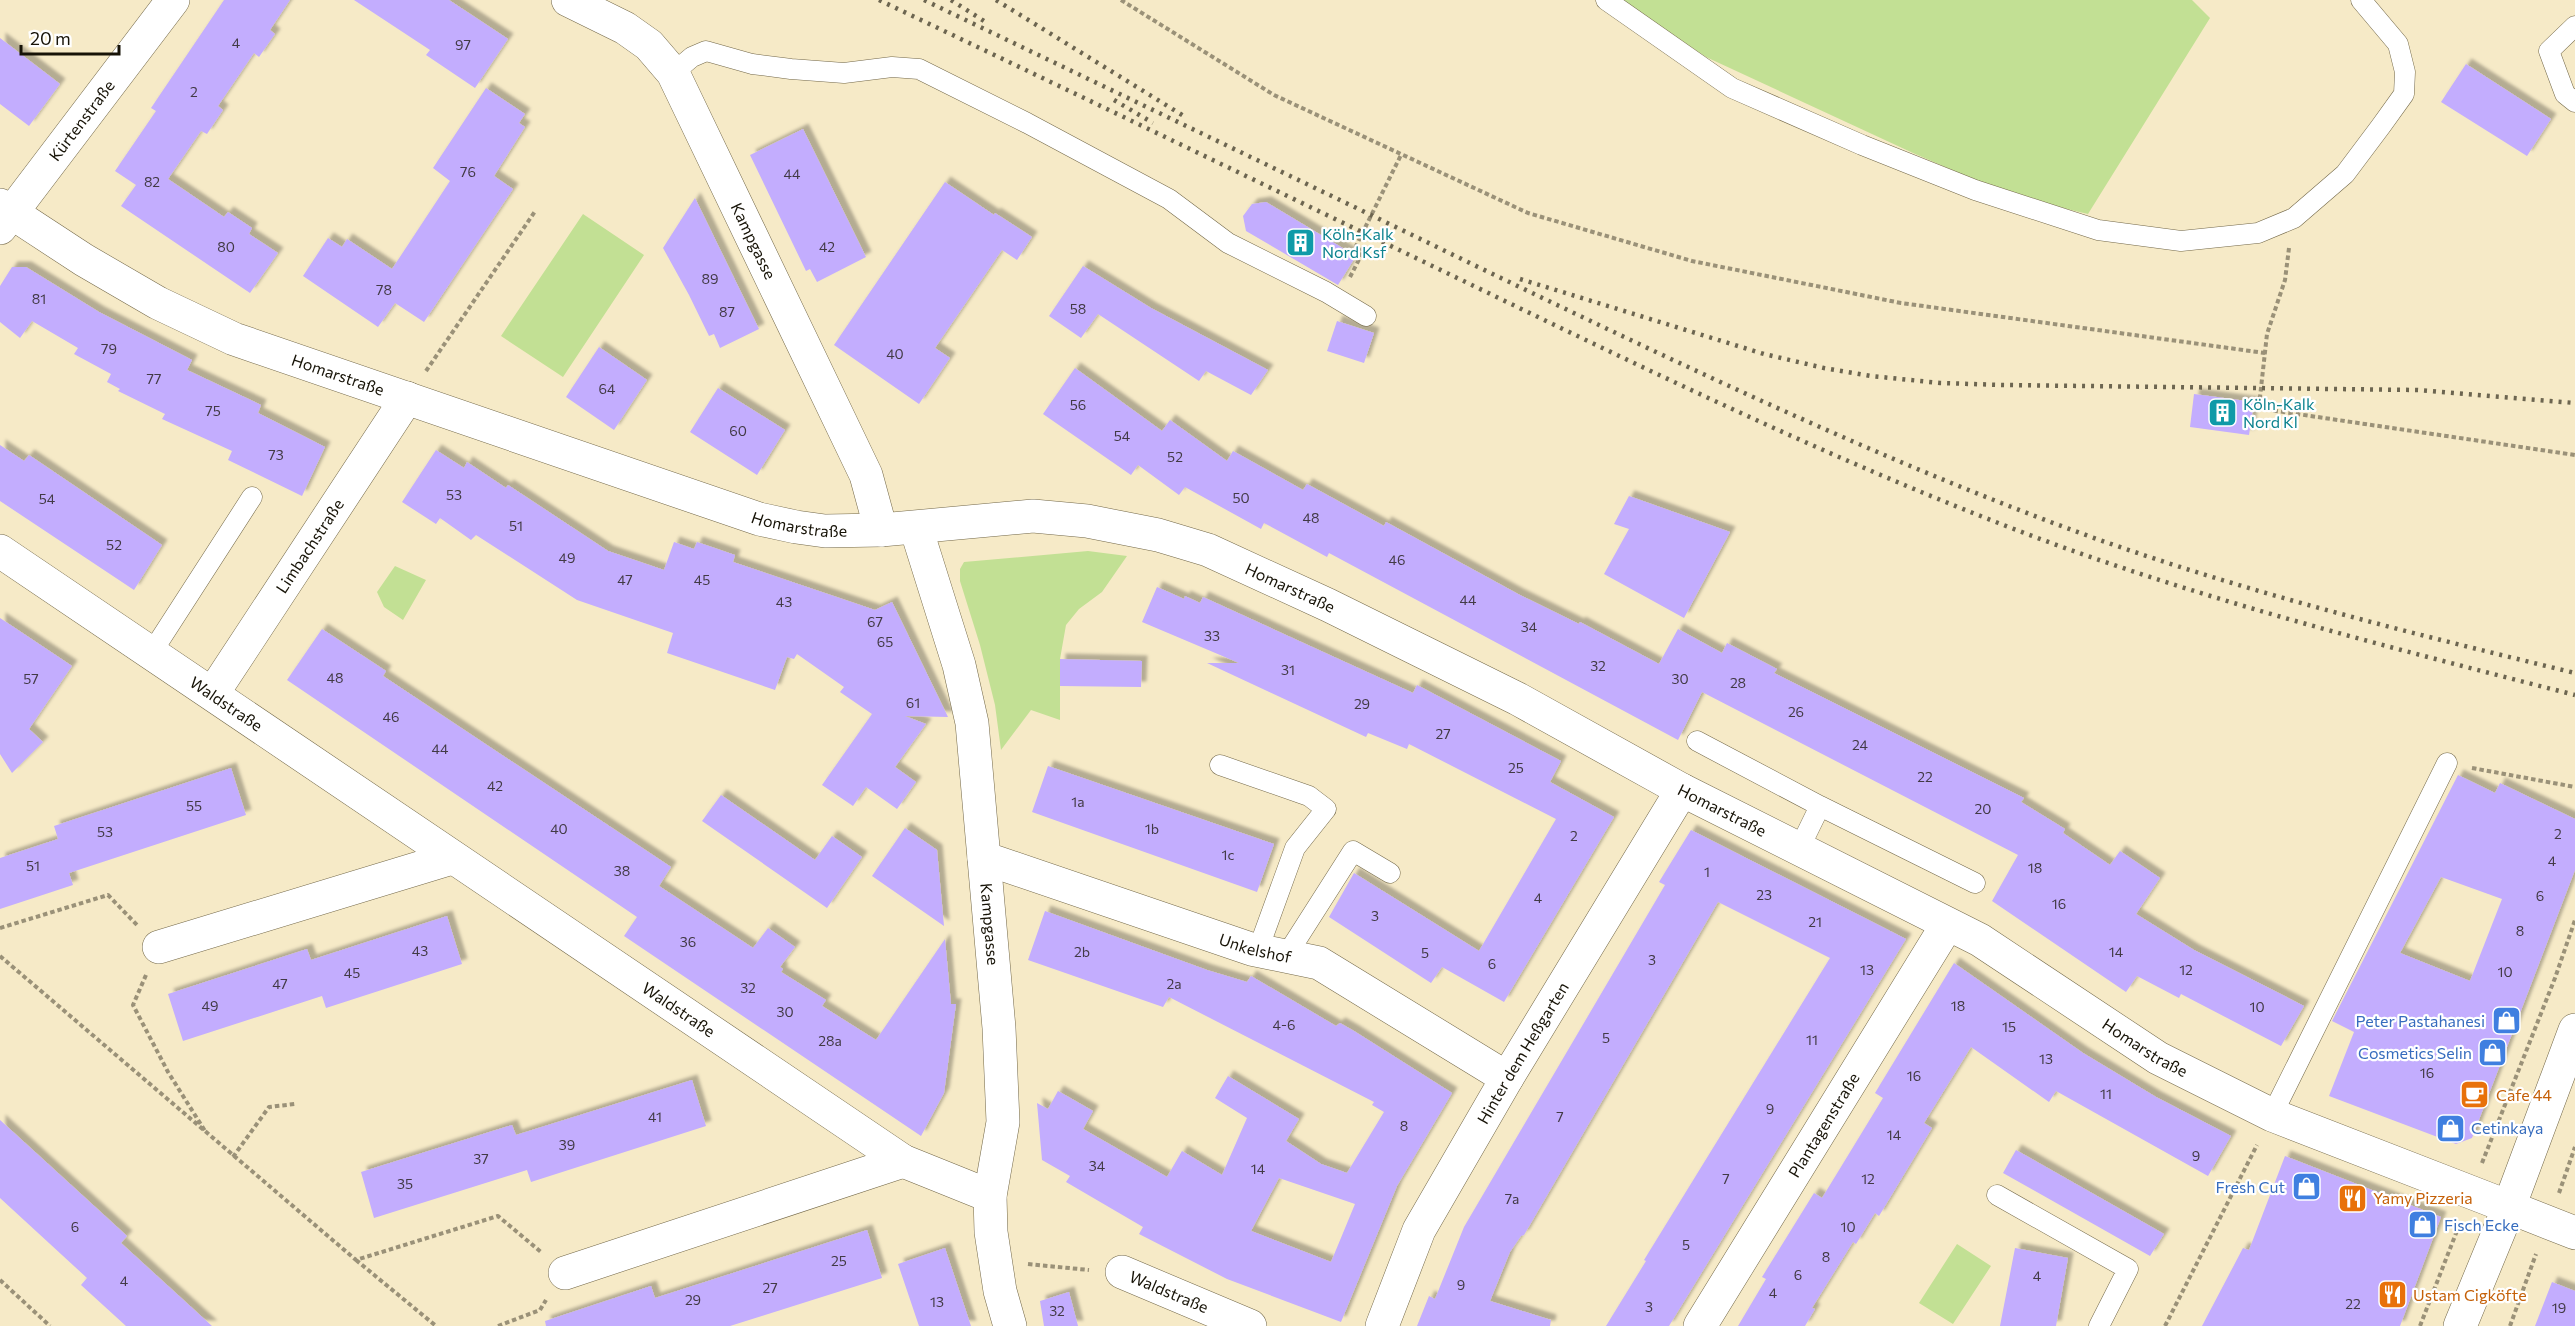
<svg xmlns="http://www.w3.org/2000/svg" width="2575" height="1326" viewBox="0 0 2575 1326" font-family="Commissioner,sans-serif">
  <style>
    .green { fill: #c2e094 }
    .building { fill: #c3adfe; fill-rule: evenodd; filter: url(#shadow) }
    .lines { fill: none; stroke-linecap: round; stroke-linejoin: round }
    .lane-casing { stroke: #736849; stroke-width: 21 }
    .street-casing { stroke: #736849; stroke-width: 34 }
    .secondary-casing { stroke: #736849; stroke-width: 34 }
    .path { stroke: #9a9178; stroke-width: 4; stroke-dasharray: 4.5 3; stroke-linecap: butt }
    .lane { stroke: #fff; stroke-width: 20 }
    .street { stroke: #fff; stroke-width: 33 }
    .secondary { stroke: #fff; stroke-width: 33 }
    .rail { stroke: #6c6550; stroke-width: 4.5; stroke-dasharray: 3 6; stroke-linecap: butt }
    .labels { text-anchor: middle; stroke-width: 4.5; stroke-linejoin: round; paint-order: stroke }
    .number-label { font-size: 14px; fill: #423a45 }
    .street-label { font-size: 16px; fill: #171307; stroke: #fff }
    .culture-label { font-size: 16px; fill: #0d838f; stroke: #fff; text-anchor: start }
    .shop-label { font-size: 16px; fill: #366cbe; stroke: #fff; text-anchor: end }
    .food-label { font-size: 16px; fill: #c56008; stroke: #fff; text-anchor: start }
  </style>
  <defs>
    <filter id="shadow"><feDropShadow dx="5.5" dy="-5.5" stdDeviation="1.5" flood-color="#0004"/></filter>
  </defs>
  <rect width="100%" height="100%" fill="#f6eac7"/>
  <path class="green" d="M1620,0H2192L2210,18L2088,214L2012,196L1913,153L1706,57Z
    M583,214L644,255L563,377L501,336Z
    M1088,551L1127,556L1102,592L1079,609L1066,625L1060,659V720L1031,710L1001,750L995,705L980,645L960,581V569L964,562Z
    M395,566L426,580L403,620L384,607L377,592Z
    M1957,1244L1991,1266L1953,1324L1919,1303Z"/>
  <path class="building" d="M224,0H290L270,30L275,34L259,57L254,53L218,106L223,110L207,134L201,131L168,179L224,217L228,212L252,228L249,234L278,253L250,293L121,206L136,185L115,171L156,111L151,108Z
    M354,0H449L508,39L475,88L426,55L430,50Z
    M0,38L60,84L29,126L0,104Z
    M2466,64L2551,119L2527,156L2441,102Z
    M486,88L525,114L519,123L525,127L494,176L513,189L424,322L395,303L378,327L303,276L328,238L342,247L347,239L392,269L450,181L433,168Z
    M803,129L866,257L817,282L810,269L806,271L750,155Z
    M945,182L994,215L995,213L1032,237L1017,260L1002,250L935,348L950,358L919,404L834,345Z
    M695,198L759,329L720,348L714,334L709,336L689,295L663,248Z
    M1266,202L1356,256L1338,285L1246,231L1243,216L1252,204Z
    M1083,266L1151,308L1268,370L1251,395L1206,371L1199,381L1098,314L1081,338L1049,316Z
    M12,267H26L99,312L192,360L187,370L261,405L258,413L325,447L302,496L228,460L232,451L162,419L165,414L118,391L120,389L107,382L111,374L74,354L78,348L32,321L20,338L0,322V286Z
    M1337,321L1374,333L1364,363L1327,351Z
    M599,347L647,380L614,430L566,397Z
    M1075,368L1162,431L1170,420L1227,461L1233,451L1303,490L1307,484L1384,526L1386,522L1518,594L1579,624L1580,622L1659,664L1678,629L1722,653L1727,643L1777,669L1774,673L2024,798L2021,802L2065,829L2063,833L2110,865L2120,851L2160,878L2136,914L2194,950L2304,1006L2281,1046L2181,994L2179,998L2137,976L2126,992L1992,901L2018,855L1702,692L1678,740L1329,553L1327,557L1264,523L1261,529L1185,487L1179,495L1138,465L1131,475L1043,414Z
    M718,388L785,430L757,475L690,432Z
    M2194,394L2254,402L2249,435L2190,427Z
    M0,445L24,461L29,455L162,545L134,590L0,501Z
    M436,450L464,468L467,462L506,488L508,485L608,551L664,570L674,542L694,549L697,542L735,555L733,562L875,610L892,602L948,717L905,716L926,724L895,767L916,782L897,809L866,787L853,806L822,785L872,714L840,692L844,687L797,654L794,659L787,657L775,690L667,653L673,633L577,600L476,535L471,540L440,518L436,524L402,502Z
    M1629,496L1730,532L1684,618L1604,574L1629,529L1614,524Z
    M1157,587L1184,599L1185,596L1200,603L1203,597L1413,693L1417,685L1561,761L1550,782L1614,817L1504,1002L1442,967L1431,983L1329,917L1354,873L1479,951L1556,819L1409,744L1407,749L1368,733L1366,737L1207,663H1239L1142,622Z
    M0,618L72,666L29,729L43,742L12,773L0,754Z
    M322,629L386,671L383,676L671,867L659,886L753,948L768,928L795,947L780,967L783,969L781,972L826,1000L822,1006L876,1040L945,939L951,1004H956L944,1093L921,1136L624,936L637,917L287,680Z
    M1060,659L1142,661L1141,687L1060,686Z
    M1048,766L1274,844L1257,892L1032,812Z
    M231,768L246,815L69,873L73,885L0,909V858L58,839L54,826Z
    M2458,775L2495,793L2500,783L2575,819V870L2472,1138L2456,1144L2329,1096L2354,1032L2332,1021ZM2441,877L2502,899L2470,981L2400,953Z
    M721,795L815,860L832,836L862,857L827,908L702,821Z
    M905,828L937,850L944,926L872,876Z
    M1691,830L1906,939L1669,1326H1606L1646,1261L1644,1260L1830,958L1718,902L1524,1235L1521,1236L1510,1252L1490,1301L1551,1320L1550,1326H1417L1429,1296L1435,1299L1464,1227L1665,885L1659,882Z
    M1045,911L1207,970L1247,982L1251,976L1336,1026L1340,1023L1354,1031L1452,1093L1397,1186L1341,1322L1227,1279L1139,1234L1143,1227L1066,1182L1070,1176L1042,1160L1037,1103L1048,1109L1058,1091L1093,1111L1083,1129L1167,1177L1182,1151L1222,1175L1247,1118L1215,1098L1228,1076L1299,1119L1286,1141L1321,1164L1347,1173L1384,1112L1372,1105L1374,1102L1169,997L1163,1007L1028,960ZM1279,1178L1355,1204L1331,1262L1251,1231Z
    M447,916L462,964L326,1008L322,996L183,1041L168,994L307,949L311,960Z
    M1954,963L2083,1053L2156,1097L2231,1136L2208,1176L2056,1091L2049,1102L1971,1047L1924,1123L1932,1128L1879,1216L1875,1213L1856,1244L1853,1242L1812,1308L1815,1309L1805,1326H1738L1766,1279L1762,1277L1814,1193L1822,1198L1883,1098L1875,1093Z
    M692,1080L706,1126L531,1182L527,1170L374,1218L361,1172L512,1125L516,1135Z
    M0,1120L127,1236L121,1243L212,1326H126L81,1285L87,1278L0,1198Z
    M2016,1150L2164,1234L2150,1256L2003,1173Z
    M2285,1156L2441,1217L2400,1326H2202L2243,1248L2249,1250Z
    M867,1230L882,1278L730,1326H546L545,1321L651,1286L655,1298Z
    M945,1248L971,1326H919L898,1264Z
    M2015,1248L2068,1258L2056,1326H2000Z
    M2552,1282L2575,1291V1326H2535Z
    M1069,1292L1078,1326H1044L1040,1301Z"/>
  <g class="lines">
    <defs>
      <path id="lane" d="M1606,0L1732,88L1862,145L1975,190L2098,230L2181,241L2258,233L2294,218L2345,174L2381,126L2404,94L2405,72L2398,44L2361,0
        M2575,26L2549,51L2565,94L2575,102
        M673,73L692,57L706,51L752,64L791,69L844,73L892,67L919,69L1027,123L1169,199L1228,243L1326,292L1366,316
        M152,652L252,497
        M1697,741L1820,806L1799,849
        M1220,765L1309,796L1326,809L1295,848L1258,950
        M1820,806L1975,883
        M1286,956L1353,851L1390,873
        M2272,1115L2447,763
        M1997,1195L2128,1269L2099,1326"/>
      <g id="street">
        <path id="s1" d="M568,0L625,28L649,45L673,73L866,475L881,530"/>
        <path id="s2" d="M0,228L173,0"/>
        <path id="s3" d="M916,528L959,665L972,723L999,1028L1003,1122L990,1196L991,1232L1000,1291L1010,1326"/>
        <path id="s4" d="M0,551L903,1161L990,1196"/>
        <path id="s5" d="M213,693L407,398"/>
        <path id="s6" d="M984,858L1251,949L1319,963L1507,1078"/>
        <path d="M159,947L452,858"/>
        <path d="M2509,1207L2575,1233"/>
        <path id="s7" d="M1122,1272L1250,1326"/>
        <path d="M565,1273L903,1161"/>
        <path id="s8" d="M1382,1326L1419,1230L1507,1078L1682,790"/>
        <path id="s9" d="M1700,1326L1947,925"/>
      </g>
      <g id="secondary">
        <path id="s10" d="M0,205L84,260L158,303L234,339L759,519L796,527L825,531L881,530L1033,516L1087,521L1158,535L1208,550L1328,605L1518,699L1682,790L1980,940L2158,1058L2272,1115L2509,1207"/>
        <path d="M2460,1326L2509,1207L2575,1030"/>
      </g>
    </defs>
    <use href="#lane" class="lane-casing"/>
    <use href="#street" class="street-casing"/>
    <use href="#secondary" class="secondary-casing"/>
    <path class="path" d="M1121,0L1274,95L1528,213L1692,261L1901,303L2265,353
      M2289,248L2285,280L2267,334L2260,397L2270,410L2575,455
      M1350,277L1364,250L1356,246L1401,155
      M426,371L536,210
      M2472,768L2575,787
      M0,928L108,895L137,925
      M0,956L356,1260L498,1216L541,1252
      M146,975L133,1005L168,1072L205,1131
      M233,1157L269,1107L295,1104
      M2482,1163L2555,978L2575,920
      M2559,1193L2575,1147
      M356,1260L436,1326
      M1028,1264L1089,1270
      M0,1280L50,1326
      M498,1326L540,1310L546,1300
      M2165,1326L2257,1145
      M2420,1326L2460,1223
      M2510,1326L2536,1254"/>
    <use href="#lane" class="lane"/>
    <use href="#street" class="street"/>
    <use href="#secondary" class="secondary"/>
    <path class="rail" d="M879,0C1079,95 1279,192 1478,288C1664,378 1850,468 2043,540C2217,604 2396,649 2575,695
      M924,0C1107,88 1291,176 1474,265C1663,356 1852,447 2048,521C2219,586 2398,630 2575,673
      M951,0L984,21
      M996,0L1187,118
      M1114,100L1153,123
      M1520,279L1764,354L1824,368L1871,376L1940,383L2003,385L2418,390L2575,403"/>
  </g>
  <defs>
    <symbol id="building-square" viewBox="-11 -11 22 22"><rect x="-9" y="-9" width="18" height="18" rx="4" fill="#0f9aa8" stroke="#fff"/><path d="M-4-6H4V6H1V3H-1V6H-4ZM-2.5-4.3h1.7v1.8h-1.7ZM.8-4.3h1.7v1.8H.8ZM-2.5-1h1.7V.8h-1.7ZM.8-1h1.7V.8H.8Z" fill="#fff"/></symbol>
    <symbol id="shop-square" viewBox="-11 -11 22 22"><rect x="-9" y="-9" width="18" height="18" rx="4" fill="#3f7fe0" stroke="#fff"/><path d="M-5-2.5h2.3a2.7 3.5 0 0 1 5.4 0H5L5.5 6h-11ZM-1.5-2.5h3a1.5 2.3 0 0 0-3 0Z" fill="#fff"/></symbol>
    <symbol id="cafe-square" viewBox="-11 -11 22 22"><rect x="-9" y="-9" width="18" height="18" rx="4" fill="#e8710a" stroke="#fff"/><path d="M-5.5-4.5H6V0H3Q3 3.5 0 3.5H-2.5Q-5.5 3.5-5.5 0ZM3-3.2v2h1.7v-2ZM-6 4.5H4V6H-6Z" fill="#fff"/></symbol>
    <symbol id="restaurant-square" viewBox="-11 -11 22 22"><rect x="-9" y="-9" width="18" height="18" rx="4" fill="#e8710a" stroke="#fff"/><path d="M-5-6h1v4h1v-4h1v4h1v-4h1v5L-1.5 .5V6h-2V.5L-5-1ZM5-6V6H3V1.5H1.5Q1.5-4 5-6Z" fill="#fff"/></symbol>
  </defs>
  <g fill-rule="evenodd">
    <use href="#building-square" x="1284" y="226" width="33" height="33"/>
    <use href="#building-square" x="2206" y="396" width="33" height="33"/>
    <use href="#shop-square" x="2490" y="1004" width="33" height="33"/>
    <use href="#shop-square" x="2476" y="1036" width="33" height="33"/>
    <use href="#cafe-square" x="2458" y="1078" width="33" height="33"/>
    <use href="#shop-square" x="2434" y="1112" width="33" height="33"/>
    <use href="#shop-square" x="2290" y="1170" width="33" height="33"/>
    <use href="#restaurant-square" x="2336" y="1182" width="33" height="33"/>
    <use href="#shop-square" x="2406" y="1208" width="33" height="33"/>
    <use href="#restaurant-square" x="2376" y="1278" width="33" height="33"/>
  </g>
  <g class="labels">
    <g class="number-label">
      <text x="236" y="48">4</text>
      <text x="463" y="50">97</text>
      <text x="194" y="97">2</text>
      <text x="468" y="177">76</text>
      <text x="792" y="179">44</text>
      <text x="152" y="187">82</text>
      <text x="226" y="252">80</text>
      <text x="827" y="252">42</text>
      <text x="710" y="284">89</text>
      <text x="384" y="295">78</text>
      <text x="39" y="304">81</text>
      <text x="1078" y="314">58</text>
      <text x="727" y="317">87</text>
      <text x="109" y="354">79</text>
      <text x="895" y="359">40</text>
      <text x="154" y="384">77</text>
      <text x="607" y="394">64</text>
      <text x="1078" y="410">56</text>
      <text x="213" y="416">75</text>
      <text x="738" y="436">60</text>
      <text x="1122" y="441">54</text>
      <text x="276" y="460">73</text>
      <text x="1175" y="462">52</text>
      <text x="454" y="500">53</text>
      <text x="1241" y="503">50</text>
      <text x="47" y="504">54</text>
      <text x="1311" y="523">48</text>
      <text x="516" y="531">51</text>
      <text x="114" y="550">52</text>
      <text x="567" y="563">49</text>
      <text x="1397" y="565">46</text>
      <text x="625" y="585">47</text>
      <text x="702" y="585">45</text>
      <text x="1468" y="605">44</text>
      <text x="784" y="607">43</text>
      <text x="875" y="627">67</text>
      <text x="1529" y="632">34</text>
      <text x="1212" y="641">33</text>
      <text x="885" y="647">65</text>
      <text x="1598" y="671">32</text>
      <text x="1288" y="675">31</text>
      <text x="335" y="683">48</text>
      <text x="31" y="684">57</text>
      <text x="1680" y="684">30</text>
      <text x="1738" y="688">28</text>
      <text x="913" y="708">61</text>
      <text x="1362" y="709">29</text>
      <text x="1796" y="717">26</text>
      <text x="391" y="722">46</text>
      <text x="1443" y="739">27</text>
      <text x="1860" y="750">24</text>
      <text x="440" y="754">44</text>
      <text x="1516" y="773">25</text>
      <text x="1925" y="782">22</text>
      <text x="495" y="791">42</text>
      <text x="1078" y="807">1a</text>
      <text x="194" y="811">55</text>
      <text x="1983" y="814">20</text>
      <text x="559" y="834">40</text>
      <text x="1152" y="834">1b</text>
      <text x="105" y="837">53</text>
      <text x="2558" y="839">2</text>
      <text x="1574" y="841">2</text>
      <text x="1228" y="860">1c</text>
      <text x="2552" y="866">4</text>
      <text x="33" y="871">51</text>
      <text x="2035" y="873">18</text>
      <text x="622" y="876">38</text>
      <text x="1707" y="877">1</text>
      <text x="1764" y="900">23</text>
      <text x="2540" y="901">6</text>
      <text x="1538" y="903">4</text>
      <text x="2059" y="909">16</text>
      <text x="1375" y="921">3</text>
      <text x="1815" y="927">21</text>
      <text x="2520" y="936">8</text>
      <text x="688" y="947">36</text>
      <text x="420" y="956">43</text>
      <text x="1082" y="957">2b</text>
      <text x="2116" y="957">14</text>
      <text x="1425" y="958">5</text>
      <text x="1652" y="965">3</text>
      <text x="1492" y="969">6</text>
      <text x="1867" y="975">13</text>
      <text x="2186" y="975">12</text>
      <text x="2505" y="977">10</text>
      <text x="352" y="978">45</text>
      <text x="280" y="989">47</text>
      <text x="1174" y="989">2a</text>
      <text x="748" y="993">32</text>
      <text x="210" y="1011">49</text>
      <text x="1958" y="1011">18</text>
      <text x="2257" y="1012">10</text>
      <text x="785" y="1017">30</text>
      <text x="1284" y="1030">4-6</text>
      <text x="2009" y="1032">15</text>
      <text x="1606" y="1043">5</text>
      <text x="1812" y="1045">11</text>
      <text x="830" y="1046">28a</text>
      <text x="2046" y="1064">13</text>
      <text x="2427" y="1078">16</text>
      <text x="1914" y="1081">16</text>
      <text x="2106" y="1099">11</text>
      <text x="1770" y="1114">9</text>
      <text x="655" y="1122">41</text>
      <text x="1560" y="1122">7</text>
      <text x="1404" y="1131">8</text>
      <text x="1894" y="1140">14</text>
      <text x="567" y="1150">39</text>
      <text x="2196" y="1161">9</text>
      <text x="481" y="1164">37</text>
      <text x="1097" y="1171">34</text>
      <text x="1258" y="1174">14</text>
      <text x="1726" y="1184">7</text>
      <text x="1868" y="1184">12</text>
      <text x="405" y="1189">35</text>
      <text x="1512" y="1204">7a</text>
      <text x="75" y="1232">6</text>
      <text x="1848" y="1232">10</text>
      <text x="1686" y="1250">5</text>
      <text x="1826" y="1262">8</text>
      <text x="839" y="1266">25</text>
      <text x="1798" y="1280">6</text>
      <text x="2037" y="1281">4</text>
      <text x="124" y="1286">4</text>
      <text x="1461" y="1290">9</text>
      <text x="770" y="1293">27</text>
      <text x="1773" y="1298">4</text>
      <text x="693" y="1305">29</text>
      <text x="937" y="1307">13</text>
      <text x="2353" y="1309">22</text>
      <text x="1649" y="1312">3</text>
      <text x="2559" y="1313">19</text>
      <text x="1057" y="1316">32</text>
    </g>
    <g class="street-label">
      <text dy="6" stroke="none"><textPath href="#s2" startOffset="135">Kürtenstraße</textPath></text>
      <text dy="6" stroke="none"><textPath href="#s1" startOffset="316">Kampgasse</textPath></text>
      <text dy="6" stroke="none"><textPath href="#s10" startOffset="380">Homarstraße</textPath></text>
      <text dy="6" stroke="none"><textPath href="#s10" startOffset="866">Homarstraße</textPath></text>
      <text dy="6" stroke="none"><textPath href="#s5" startOffset="176">Limbachstraße</textPath></text>
      <text dy="6" stroke="none"><textPath href="#s10" startOffset="1370">Homarstraße</textPath></text>
      <text dy="6" stroke="none"><textPath href="#s4" startOffset="273">Waldstraße</textPath></text>
      <text dy="6" stroke="none"><textPath href="#s10" startOffset="1856">Homarstraße</textPath></text>
      <text dy="6" stroke="none"><textPath href="#s3" startOffset="405">Kampgasse</textPath></text>
      <text dy="6" stroke="none"><textPath href="#s6" startOffset="286">Unkelshof</textPath></text>
      <text dy="6" stroke="none"><textPath href="#s4" startOffset="819">Waldstraße</textPath></text>
      <text dy="6" stroke="none"><textPath href="#s10" startOffset="2342">Homarstraße</textPath></text>
      <text dy="6" stroke="none"><textPath href="#s8" startOffset="308">Hinter dem Heßgarten</textPath></text>
      <text dy="6" stroke="none"><textPath href="#s9" startOffset="236">Plantagenstraße</textPath></text>
      <text dy="6" stroke="none"><textPath href="#s7" startOffset="51">Waldstraße</textPath></text>
    </g>
    <g class="culture-label">
      <text x="1322" y="240">Köln-Kalk<tspan x="1322" dy="18">Nord Ksf</tspan></text>
      <text x="2243" y="410">Köln-Kalk<tspan x="2243" dy="18">Nord Kl</tspan></text>
    </g>
    <g class="shop-label">
      <text x="2485" y="1027">Peter Pastahanesi</text>
      <text x="2472" y="1059">Cosmetics Selin</text>
      <text x="2471" y="1134" text-anchor="start">Cetinkaya</text>
      <text x="2285" y="1193">Fresh Cut</text>
      <text x="2444" y="1231" text-anchor="start">Fisch Ecke</text>
    </g>
    <g class="food-label">
      <text x="2496" y="1101">Cafe 44</text>
      <text x="2373" y="1204">Yamy Pizzeria</text>
      <text x="2413" y="1301">Ustam Cigköfte</text>
    </g>
  </g>
  <path d="M21 45v9h98v-9" fill="none" stroke="#171307" stroke-width="3"/>
  <text x="30" y="45" font-size="18" fill="#171307" stroke="#ffffff" stroke-width="4.5" paint-order="stroke">20 m</text>
</svg>
